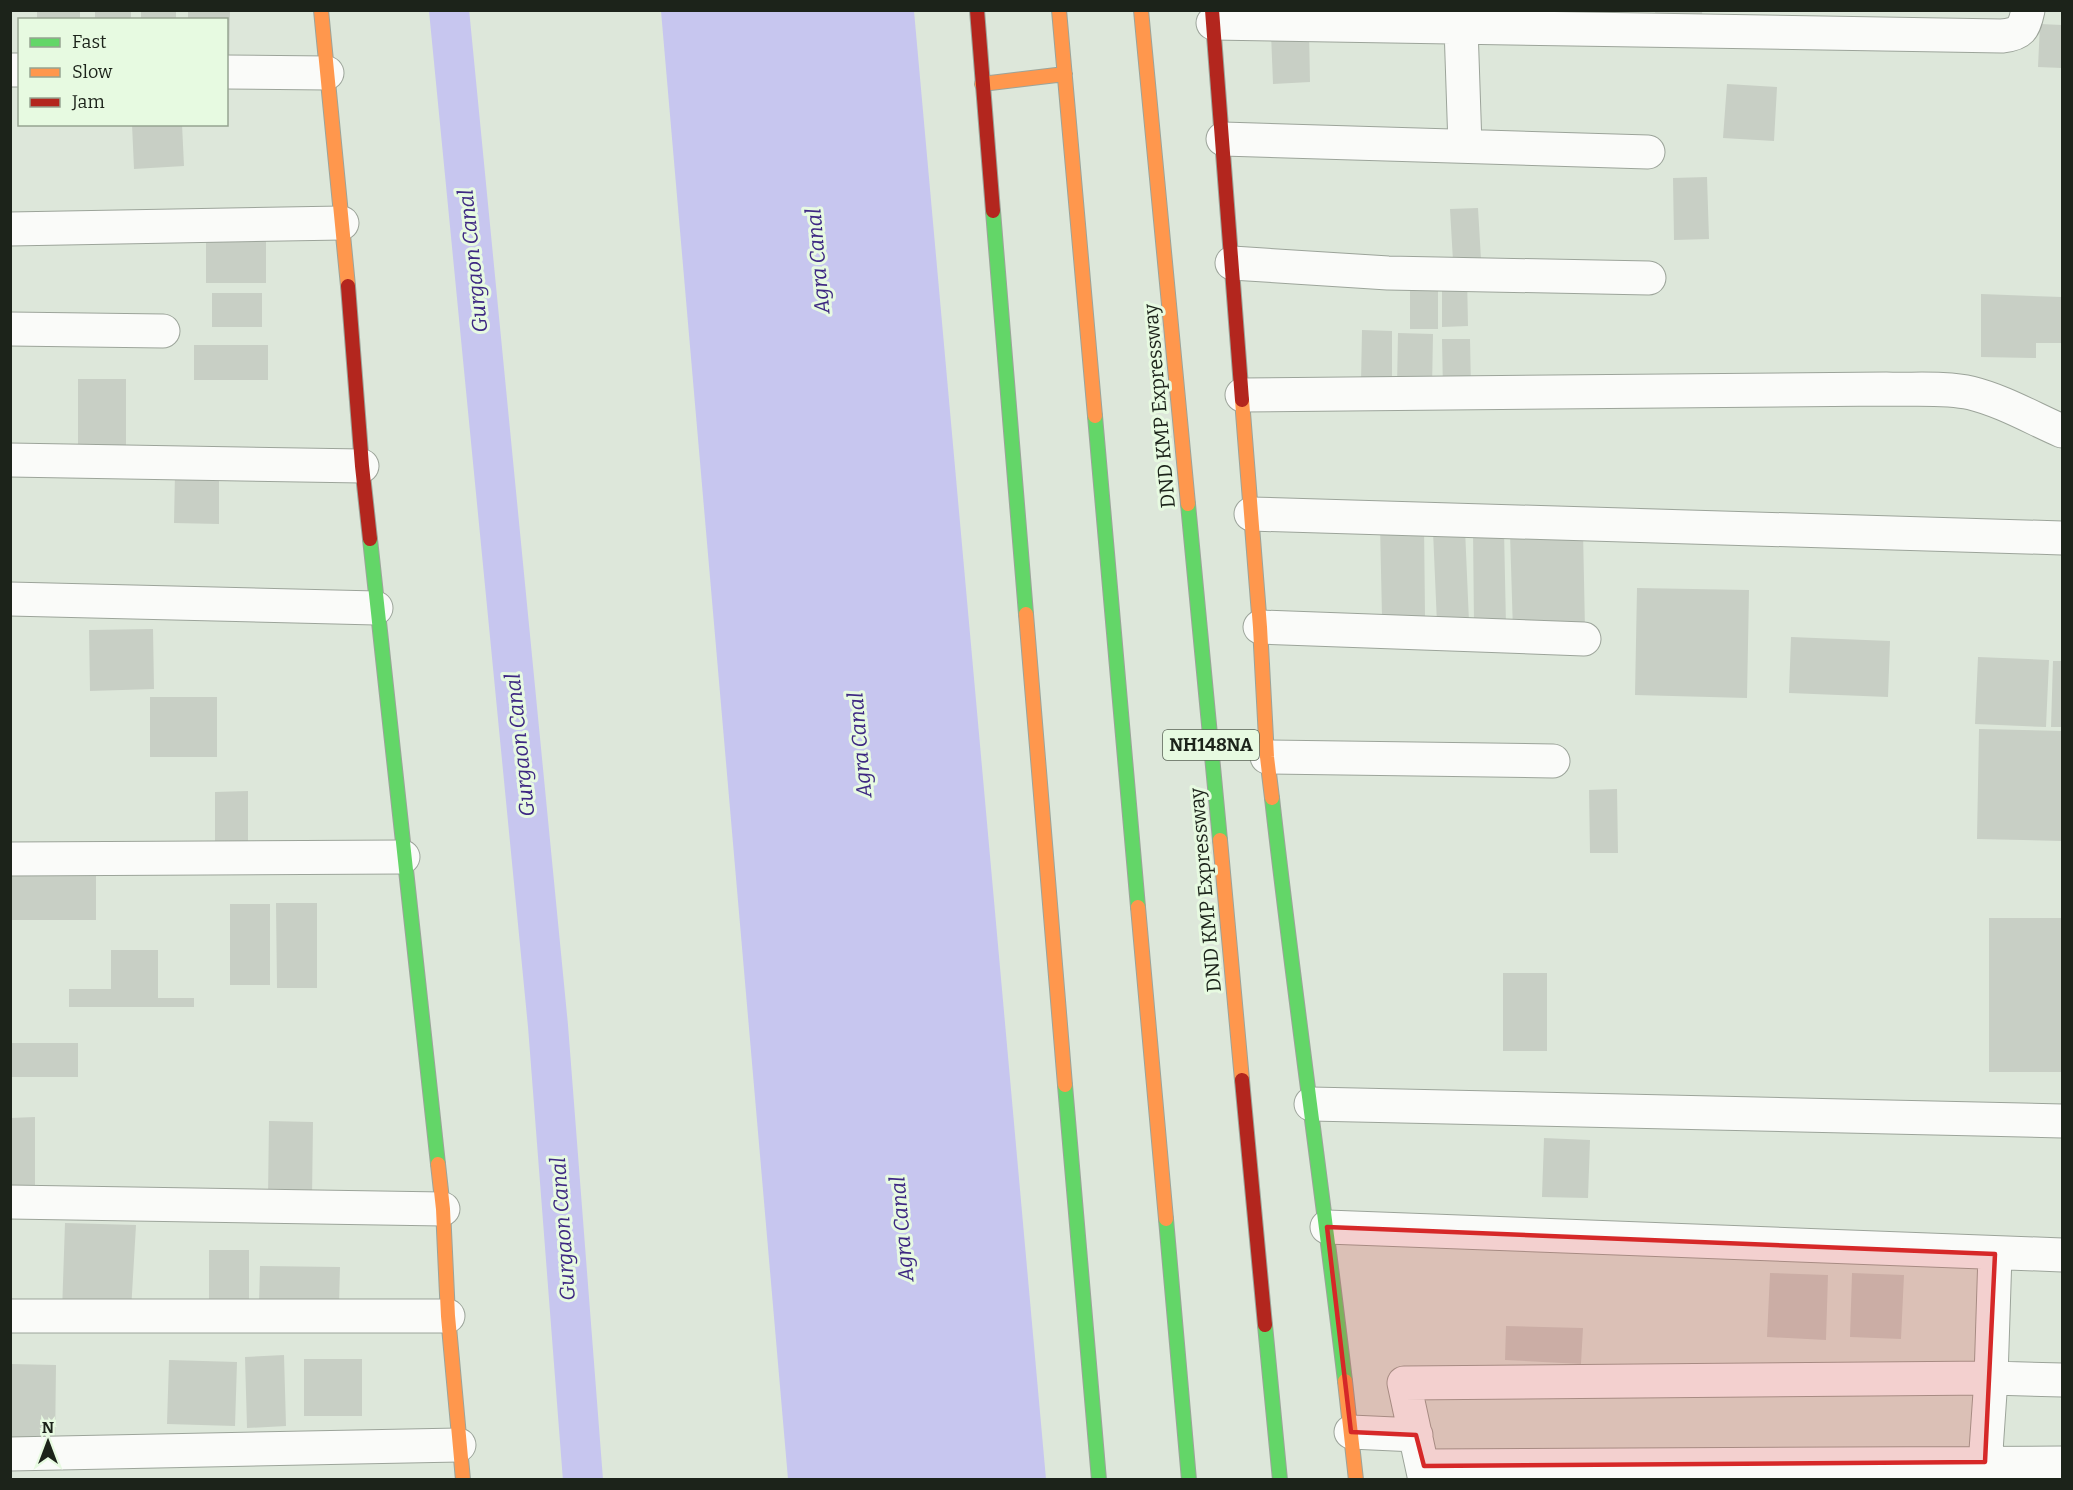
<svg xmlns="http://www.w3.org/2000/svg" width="2073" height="1490" viewBox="0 0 2073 1490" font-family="Bitter,serif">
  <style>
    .water { fill: #c7c6ef }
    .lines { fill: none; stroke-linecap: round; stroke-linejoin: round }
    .canal { stroke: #c7c6ef; stroke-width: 40 }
    .building { fill: #c8cfc5 }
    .street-casing { stroke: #9ca49a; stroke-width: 35 }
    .fast-casing { stroke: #9ca49a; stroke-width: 16 }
    .slow-casing { stroke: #9ca49a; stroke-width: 16 }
    .jam-casing { stroke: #9ca49a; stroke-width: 16 }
    .street { stroke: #fafbf9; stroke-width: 33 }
    .fast { stroke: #63d668; stroke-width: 14 }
    .slow { stroke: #ff974d; stroke-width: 14 }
    .jam { stroke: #b3261e; stroke-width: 14 }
    .marked { fill: #d62828; fill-opacity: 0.2; stroke: #d62828; stroke-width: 4.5; stroke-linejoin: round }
    .labels { text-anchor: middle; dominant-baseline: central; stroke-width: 6; stroke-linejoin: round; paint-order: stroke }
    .shield { fill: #e7fae1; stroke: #596456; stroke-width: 1.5 }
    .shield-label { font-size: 18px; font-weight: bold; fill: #1c231a }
    .street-label { font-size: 20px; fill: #1c231a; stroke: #e7fae1 }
    .water-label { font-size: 21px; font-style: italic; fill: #3d2782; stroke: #e7fae1 }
  </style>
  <rect width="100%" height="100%" fill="#dde7da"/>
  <!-- water -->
  <path class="water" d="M661,11H914L1046,1479H788Z"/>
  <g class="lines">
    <!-- canal -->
    <path class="canal" d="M449,10L548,1026L583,1480"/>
  </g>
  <!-- building -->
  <path class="building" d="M37,10H80V20H37Z
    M95,10H131V20H95Z
    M141,10H176V20H141Z
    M188,10H230L229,71H226V20H188Z
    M1655,10H1702L1703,28L1656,29Z
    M2040,24L2062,25V68L2038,67Z
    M1309,31L1310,82L1273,84L1271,33Z
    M1727,84L1777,87L1774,141L1723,138Z
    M132,124H182L184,166L134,169Z
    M1707,177L1709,239L1674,240L1673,178Z
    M1478,208L1481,259L1453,261L1450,209Z
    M206,240H266V283H206Z
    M1410,275H1438V329H1410Z
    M1467,275L1468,326L1442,327V276Z
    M212,293H262V327H212Z
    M1981,294L2062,297V343H2036V358L1981,357Z
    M1362,330L1392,331V383H1361Z
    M1398,333L1433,334L1432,389L1397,388Z
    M1442,339H1470L1471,390L1443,391Z
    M194,345H268V380H194Z
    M78,379H126V452H78Z
    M175,473H219V524L174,523Z
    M1424,524L1425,616L1382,617L1380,525Z
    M1465,529L1469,622L1437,624L1433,531Z
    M1473,530H1504L1506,626H1474Z
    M1583,531L1585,630L1513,632L1510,533Z
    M1637,588L1749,590L1747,698L1635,695Z
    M153,629L154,689L90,691L89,630Z
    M1791,637L1890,641L1888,697L1789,693Z
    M1978,657L2049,660L2046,727L1975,724Z
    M2053,661H2062V727H2051Z
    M150,697H217V757H150Z
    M1979,729L2062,731V841L1977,839Z
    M1617,789L1618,853H1590L1589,790Z
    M248,791V850L215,851V792Z
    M10,865H96V920H10Z
    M276,903H317V988H277Z
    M230,904H270V985H230Z
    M1989,918H2062V1072H1989Z
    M111,950H158V998H194V1007H69V989H111Z
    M1503,973H1547V1051H1503Z
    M10,1043H78V1077H10Z
    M35,1117V1189H10V1118Z
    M269,1121L313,1122L312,1199L268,1198Z
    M1544,1138L1590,1140L1588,1198L1542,1197Z
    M65,1223L136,1225L131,1311L62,1312Z
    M209,1250H249V1299H209Z
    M260,1266L340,1267L339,1304L259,1303Z
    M1770,1273L1828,1275L1826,1340L1767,1337Z
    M1852,1273L1904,1275L1901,1339L1850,1337Z
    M1506,1326L1583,1328L1581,1364L1505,1360Z
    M284,1355L286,1426L247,1428L245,1357Z
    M304,1359H362V1416H304Z
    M169,1360L237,1362L235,1426L167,1424Z
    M10,1364L56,1365L55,1446L10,1445Z"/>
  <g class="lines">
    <!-- street casing -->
    <g class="street-casing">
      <path id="street" d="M1213,23L2002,36C2021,34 2024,29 2028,10
        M1461,27L1465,146
        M10,70H20
        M226,72L327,73
        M1223,139L1648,152
        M10,229L342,223
        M1232,263L1388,273L1649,278
        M10,329L163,331
        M1242,395L1886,389C1912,390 1946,387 1971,393C2003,401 2032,418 2062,431
        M10,460L362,466
        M1251,514L2062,538
        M10,599L376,608
        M1260,627L1584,639
        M1267,757L1553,761
        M10,859L403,857
        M1311,1104L2062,1121
        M10,1202L443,1209
        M1327,1227L2062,1255
        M10,1316H448
        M1351,1432L1416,1435
        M10,1454L459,1445
        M1424,1466L2062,1463
        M1425,1480L1404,1383L1991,1378L2062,1380
        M1984,1480L1991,1378L1995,1254"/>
    </g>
    <!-- fast casing -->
    <g class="fast-casing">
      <path id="fast" d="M993,211L1026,614
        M1095,416L1138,907
        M1188,504L1220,840
        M370,539L438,1164
        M1272,798C1294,993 1322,1187 1345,1381
        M1065,1085L1099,1480
        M1166,1219L1189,1480
        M1265,1325L1280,1480"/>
    </g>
    <!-- slow casing -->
    <g class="slow-casing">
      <path id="slow" d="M321,10L348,286
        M1059,10L1095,416
        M1141,10L1188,504
        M982,84L1065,74
        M1242,400L1260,627L1267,757L1272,798
        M1026,614L1065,1085
        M1220,840L1242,1080
        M1138,907L1166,1219
        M438,1164L443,1209L448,1316L463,1480
        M1345,1381L1356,1480"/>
    </g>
    <!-- jam casing -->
    <g class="jam-casing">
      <path id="jam" d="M977,10L993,211
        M1212,10L1242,400
        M348,286L362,466L370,539
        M1242,1080L1265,1325"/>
    </g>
    <!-- street -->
    <use href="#street" class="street"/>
    <!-- fast -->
    <use href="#fast" class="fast"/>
    <!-- slow -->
    <use href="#slow" class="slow"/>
    <!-- jam -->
    <use href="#jam" class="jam"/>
  </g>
  <!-- marked area -->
  <path class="marked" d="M1327,1227L1995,1254L1985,1462L1424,1466L1416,1435L1351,1432Z"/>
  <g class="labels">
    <!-- shield labels -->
    <rect class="shield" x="1163" y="730" width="96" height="30" rx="4.5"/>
    <g class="shield-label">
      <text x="1211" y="745">NH148NA</text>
    </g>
    <!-- street labels -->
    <g class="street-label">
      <text transform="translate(1159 406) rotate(-95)">DND KMP Expressway</text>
      <text transform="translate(1205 890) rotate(-95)">DND KMP Expressway</text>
    </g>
    <!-- water labels -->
    <g class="water-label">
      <text transform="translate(473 261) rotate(-96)">Gurgaon Canal</text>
      <text transform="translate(818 261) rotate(-95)">Agra Canal</text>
      <text transform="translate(520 745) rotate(-96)">Gurgaon Canal</text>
      <text transform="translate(860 745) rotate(-95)">Agra Canal</text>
      <text transform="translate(563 1229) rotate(-94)">Gurgaon Canal</text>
      <text transform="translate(902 1229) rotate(-95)">Agra Canal</text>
    </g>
  </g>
  <!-- border -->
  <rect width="2073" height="1490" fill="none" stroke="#1c231a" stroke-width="24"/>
  <!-- legend -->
  <rect x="18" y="18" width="210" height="108" fill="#e7fae1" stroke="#96a491" stroke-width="1.5"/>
  <rect x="30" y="38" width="30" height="9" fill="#63d668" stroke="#96a491" stroke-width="1.5"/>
  <text x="72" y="48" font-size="18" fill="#1c231a">Fast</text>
  <rect x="30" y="68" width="30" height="9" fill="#ff974d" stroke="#96a491" stroke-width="1.5"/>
  <text x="72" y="78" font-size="18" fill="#1c231a">Slow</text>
  <rect x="30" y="98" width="30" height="9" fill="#b3261e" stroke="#96a491" stroke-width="1.5"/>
  <text x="72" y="108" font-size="18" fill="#1c231a">Jam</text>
  <!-- north arrow -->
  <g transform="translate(48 1442)" stroke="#e7fae1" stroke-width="4.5" paint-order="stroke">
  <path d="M0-4.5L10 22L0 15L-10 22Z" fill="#1c231a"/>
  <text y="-9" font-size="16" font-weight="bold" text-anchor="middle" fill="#1c231a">N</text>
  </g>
</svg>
